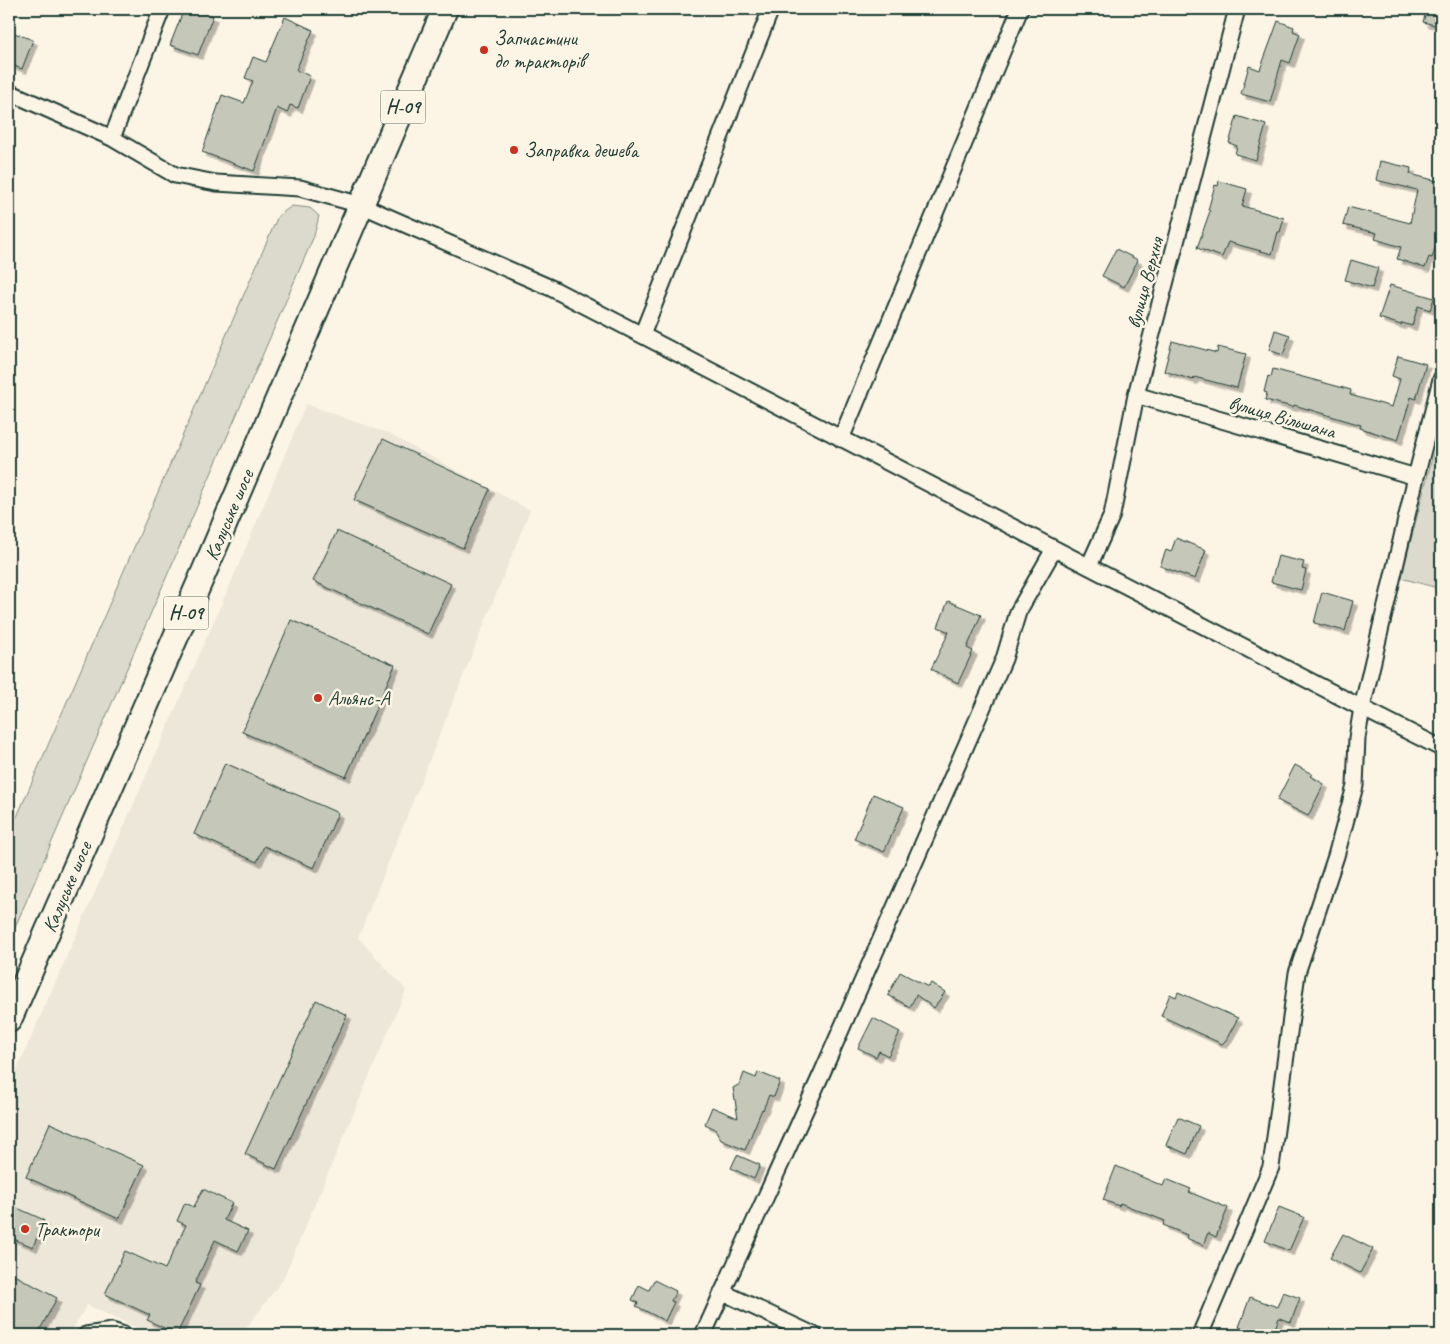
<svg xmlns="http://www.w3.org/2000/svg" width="1450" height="1344" viewBox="0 0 1450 1344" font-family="Caveat,sans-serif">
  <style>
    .built { fill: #ece7d8 }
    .green { fill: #dcdacc; stroke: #7e8c80 }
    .building { fill: #c5c7b9; stroke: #1f3d34; filter: url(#shadow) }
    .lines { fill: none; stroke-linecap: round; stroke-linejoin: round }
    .minor-casing { stroke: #1f3d34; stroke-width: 19 }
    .primary-casing { stroke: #1f3d34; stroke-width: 28 }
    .minor { stroke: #fcf5e5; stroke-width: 15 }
    .primary { stroke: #fcf5e5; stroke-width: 24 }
    .poi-dot { fill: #c8321e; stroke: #fcf5e5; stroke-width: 2 }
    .labels { text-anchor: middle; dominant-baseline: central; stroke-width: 5; stroke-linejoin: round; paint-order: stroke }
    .shield { fill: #fcf5e5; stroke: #617469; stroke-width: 1 }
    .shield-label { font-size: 19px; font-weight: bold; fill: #1f3d34 }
    .poi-label { font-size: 20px; fill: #1f3d34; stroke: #fcf5e5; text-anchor: start }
    .street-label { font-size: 20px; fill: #1f3d34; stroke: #fcf5e5 }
  </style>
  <defs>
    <filter id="shadow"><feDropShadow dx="4.5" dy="4.5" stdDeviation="0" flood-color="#0004"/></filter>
  </defs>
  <rect width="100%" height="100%" fill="#fcf5e5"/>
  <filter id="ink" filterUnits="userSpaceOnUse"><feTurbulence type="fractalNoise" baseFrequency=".02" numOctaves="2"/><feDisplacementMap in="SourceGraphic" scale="10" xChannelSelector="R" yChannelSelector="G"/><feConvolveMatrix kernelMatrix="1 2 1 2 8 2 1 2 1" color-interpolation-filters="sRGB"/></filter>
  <g filter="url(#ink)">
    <!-- built -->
    <path class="built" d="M306,404L387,433L530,510L358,938L406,990L283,1279L241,1335H152L87,1305L69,1335H9V1088L239,564Z"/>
    <!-- green -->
    <path class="green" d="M292,206L310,208L319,216L314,236L9,941V835L278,216Z
      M1441,424V589L1401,578Z"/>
    <!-- building -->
    <path class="building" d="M184,9H193L213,16L198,55L170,45Z
      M1427,9H1441L1439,26L1423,22Z
      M285,17L313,30L296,70L310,76L298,108L290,105L287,113L277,108L254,171L202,152L222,95L244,103L253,81L245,78L253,57L266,62Z
      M1278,21L1294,27L1293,31L1300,34L1290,63L1282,60L1270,102L1241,94L1249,66L1260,70Z
      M9,31L33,40L22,69L9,64Z
      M1237,116L1266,125L1256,160L1235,154L1237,146L1229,143Z
      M1380,161L1411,168L1410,174L1441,182V215L1437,234L1439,235L1432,258L1429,257L1425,268L1397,259L1401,247L1375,239L1377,233L1343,225L1348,207L1410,223L1417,190L1376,180Z
      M1219,181L1247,189L1242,206L1284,218L1280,232H1278L1272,254L1228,242L1222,257L1197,248L1210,211L1208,210L1215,185L1218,186Z
      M1116,249L1138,260L1124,287L1102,276Z
      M1351,260L1378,268L1372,288L1345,280Z
      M1390,285L1434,298L1430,310L1418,306L1412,326L1402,323L1401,325L1379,318Z
      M1275,330L1290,335L1283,355L1269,350Z
      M1172,341L1217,353L1218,347L1246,354L1237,388L1194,377L1193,380L1164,371Z
      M1398,356L1426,364L1416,399L1411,397L1398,440L1360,428L1361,425L1294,405L1293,407L1265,400L1267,393L1264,392L1268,376L1271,377L1273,369L1351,390L1350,395L1392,407L1400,379L1392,376Z
      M383,439L490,489L463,548L354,500Z
      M337,531L451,584L428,634L313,581Z
      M1176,538L1206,550L1195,579L1160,566L1166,550L1171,552Z
      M1278,556L1304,562L1302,569L1306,570L1301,590L1271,582Z
      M1322,592L1353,601L1345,631L1314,623Z
      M948,601L981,615L967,648L973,651L958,683L931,669L949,632L938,627Z
      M291,620L395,665L346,777L242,732Z
      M225,763L338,813L314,868L264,846L257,862L194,834Z
      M1295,765L1312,774L1310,776L1324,784L1308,816L1277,800Z
      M873,794L904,807L884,852L854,839Z
      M900,972L928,987L931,983L945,992L934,1008L916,995L910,1007L888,995Z
      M1178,992L1238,1018L1226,1040L1222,1044L1161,1016L1170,994L1176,997Z
      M316,1000L347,1015L276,1169L245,1154Z
      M873,1018L900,1032L888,1056L879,1051L876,1057L858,1048Z
      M758,1072L780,1081L774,1097L769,1095L763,1110L762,1109L745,1150L721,1140L715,1129L705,1124L712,1107L738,1118L733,1088L740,1084L744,1073L756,1078Z
      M1178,1117L1199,1126L1187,1154L1166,1145Z
      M50,1123L144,1165L119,1219L26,1177Z
      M737,1155L760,1165L754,1179L731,1168Z
      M1116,1166L1163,1186L1166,1179L1191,1189L1189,1192L1228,1208L1216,1237L1208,1233L1203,1245L1186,1238L1187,1235L1163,1225L1165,1221L1120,1203L1119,1206L1103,1200Z
      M203,1189L232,1203L224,1220L248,1231L238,1251L215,1240L195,1283L200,1285L177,1334L147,1320L150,1315L105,1294L125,1251L165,1269L186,1225L177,1221L185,1203L194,1207Z
      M15,1207L44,1220L33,1247L9,1237V1221Z
      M1279,1207L1304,1217L1289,1251L1265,1241Z
      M1343,1234L1373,1249L1360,1273L1330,1258Z
      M9,1272L57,1298L37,1335H9Z
      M654,1280L676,1291L671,1301L674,1302L665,1321L636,1306L638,1303L632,1300L639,1285L649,1290Z
      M1283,1292L1300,1298L1291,1322L1279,1318L1274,1331L1267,1328L1264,1335L1239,1327L1250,1297L1277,1307Z"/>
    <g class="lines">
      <!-- minor casing -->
      <g class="minor-casing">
        <path id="minor" d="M9,92L112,138L175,175L216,183L300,188L361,205L551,288L1362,708L1441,748
          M112,138L162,9
          M642,335L771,9
          M1136,395L1416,477
          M841,439L1020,9
          M1089,566L1112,515L1136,395L1237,9
          M722,1292L814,1335
          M86,1335L112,1331L124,1335
          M703,1335L822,1073L1004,659L1018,612L1054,549
          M1200,1335L1271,1167L1297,973L1336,856L1355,786L1357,738L1362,708L1416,477L1441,379"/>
      </g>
      <!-- primary casing -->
      <g class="primary-casing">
        <path id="primary" d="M9,1020L204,572L445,9"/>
      </g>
      <!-- minor -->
      <use href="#minor" class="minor"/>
      <!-- primary -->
      <use href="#primary" class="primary"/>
    </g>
  </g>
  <!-- markers -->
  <g class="poi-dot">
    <circle cx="484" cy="50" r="5"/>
    <circle cx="514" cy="150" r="5"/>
    <circle cx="318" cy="698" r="5"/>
    <circle cx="25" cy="1229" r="5"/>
  </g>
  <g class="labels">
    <!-- shield labels -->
    <g class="shield">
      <rect x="380.5" y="90.5" width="45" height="33" rx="4"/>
      <rect x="163.5" y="596.5" width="45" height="33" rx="4"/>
    </g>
    <g class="shield-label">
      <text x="403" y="107">Н-09</text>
      <text x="186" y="613">Н-09</text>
    </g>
    <!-- poi labels -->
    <g class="poi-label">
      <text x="494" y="38">Запчастини<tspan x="494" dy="23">до тракторів</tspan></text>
      <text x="524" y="150">Заправка дешева</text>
      <text x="328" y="698">Альянс-А</text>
      <text x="35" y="1229">Трактори</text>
    </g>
    <!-- street labels -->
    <g class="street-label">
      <text transform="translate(1145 283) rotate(-75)">вулиця Верхня</text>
      <text transform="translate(1282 417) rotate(16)">вулиця Вільшана</text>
      <text transform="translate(229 515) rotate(-67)">Калуське шосе</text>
      <text transform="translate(67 887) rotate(-67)">Калуське шосе</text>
    </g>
  </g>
  <!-- margin -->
  <rect width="1450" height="1344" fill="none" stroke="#fcf5e5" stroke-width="30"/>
  <rect x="15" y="15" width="1420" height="1314" fill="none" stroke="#1f3d34" stroke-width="2" filter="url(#ink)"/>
</svg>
